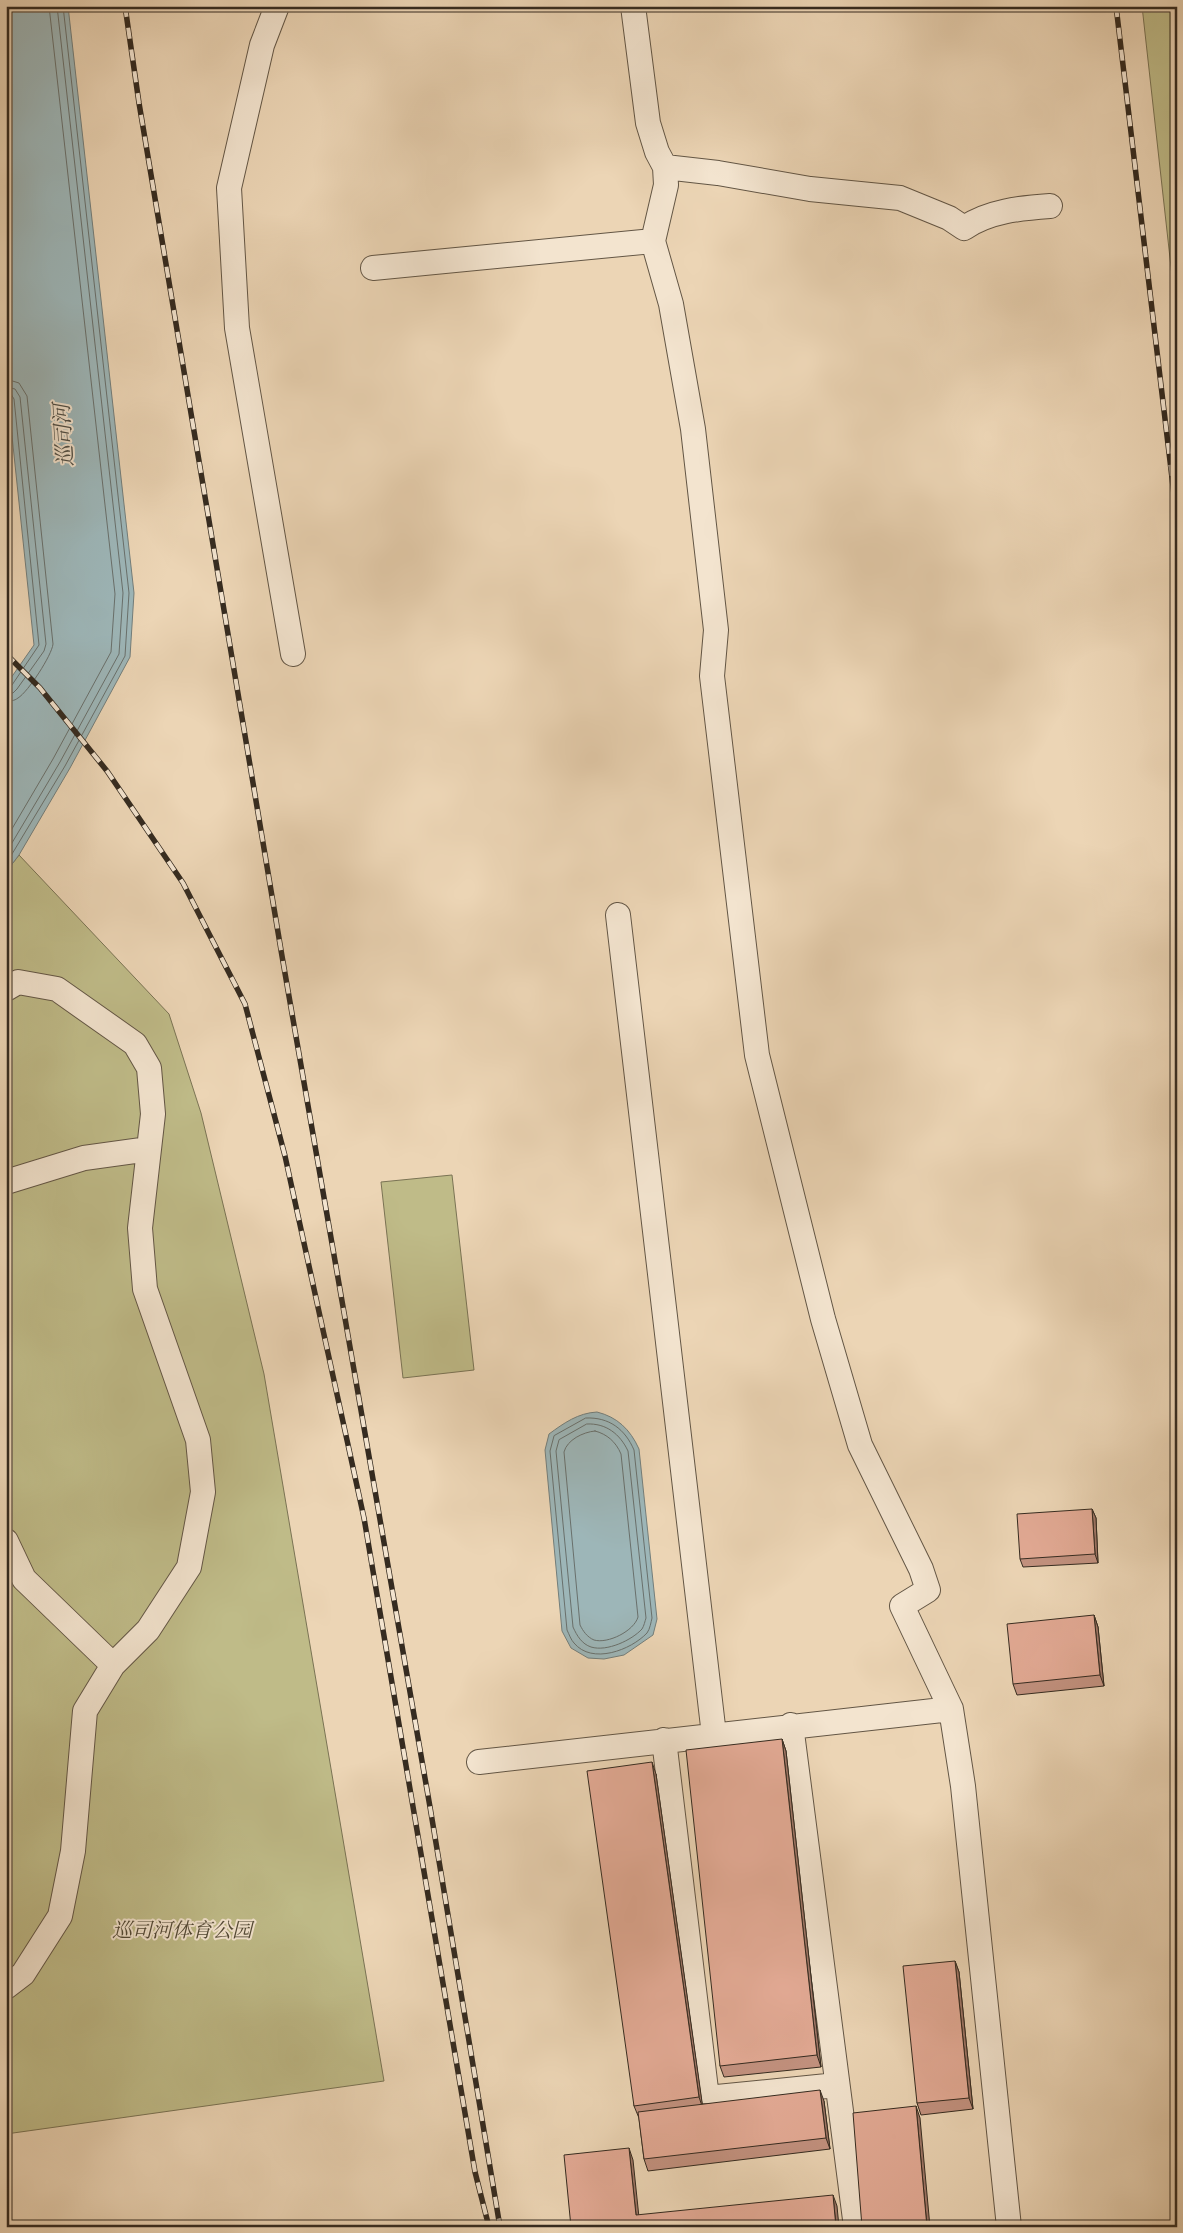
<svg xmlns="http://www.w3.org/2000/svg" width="1183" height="2233" viewBox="0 0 1183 2233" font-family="'Old Standard TT','Noto Serif SC',serif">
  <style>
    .green { fill: #bfbb88; stroke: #7a7354 }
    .water { fill: #9db6b8; stroke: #737e7b }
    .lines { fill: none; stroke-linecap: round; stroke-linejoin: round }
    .shore { stroke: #69706c; stroke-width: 1 }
    .minor-casing { stroke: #635645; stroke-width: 26 }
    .minor { stroke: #f3e4cf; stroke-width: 24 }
    .rail-casing { stroke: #352b20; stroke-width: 5.5 }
    .rail { stroke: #f3e4cf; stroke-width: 4; stroke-dasharray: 11; stroke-linecap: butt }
    .wall { fill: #c39280; stroke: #352b20 }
    .shaded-wall { fill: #9f7768; stroke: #352b20 }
    .building { fill: #e3aa95; stroke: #352b20 }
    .labels { text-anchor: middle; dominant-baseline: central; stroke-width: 4; stroke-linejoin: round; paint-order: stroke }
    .park-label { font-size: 20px; font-style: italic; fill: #514835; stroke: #f3e4cf }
    .water-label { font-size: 21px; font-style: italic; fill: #4f4e46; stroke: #f3e4cf }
  </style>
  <rect width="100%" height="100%" fill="#ecd5b5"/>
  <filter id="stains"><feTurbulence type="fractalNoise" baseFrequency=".004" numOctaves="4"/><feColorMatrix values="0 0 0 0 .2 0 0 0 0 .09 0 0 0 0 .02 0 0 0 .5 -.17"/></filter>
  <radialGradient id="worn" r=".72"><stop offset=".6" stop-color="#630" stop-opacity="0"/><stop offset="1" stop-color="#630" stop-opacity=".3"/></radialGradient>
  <!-- green -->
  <path class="green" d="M1142,6H1177V321Z
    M19,855L169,1014L201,1113L264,1374L384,2081L6,2134V872Z
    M452,1175L474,1370L403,1378L381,1182Z"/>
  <!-- water -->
  <path class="water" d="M6,6H68L134,593L130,657L70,768L19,855L6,872V685L34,645L6,379Z
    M597,1412C617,1417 630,1429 639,1449L657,1619L653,1635L624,1655L604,1659L588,1658L571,1648L562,1631L545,1450L549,1434C564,1423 578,1413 597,1412Z"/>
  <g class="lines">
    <!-- shore -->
    <path class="shore" d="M6,379L19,383L27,396L53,644C52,655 28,692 18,698C14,701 11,701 6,701
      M6,387L15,389L20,397L46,644L44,651L17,689L13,693L6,694
      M6,393L11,394L14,399L39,645L12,685L6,688
      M6,839L53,759L111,652L115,594L49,6
      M6,853L60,762L119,654L123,593L57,6
      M6,864L65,766L125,656L129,593L63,6
      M586,1418C609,1417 625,1429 634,1450L652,1618C651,1622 650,1629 647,1633C631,1650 592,1665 574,1643C571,1640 569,1634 567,1630L550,1451L554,1436Z
      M587,1424C606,1423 620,1434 628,1451L646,1618C645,1621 644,1626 642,1629C632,1640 607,1652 591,1647C582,1644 577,1636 573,1627L556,1451L559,1440Z
      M595,1431C607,1434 616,1442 621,1454L638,1617C634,1631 608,1644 594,1640C587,1637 583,1631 580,1625L564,1452C567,1440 583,1432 595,1431Z"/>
    <!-- minor casing -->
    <g class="minor-casing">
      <path id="minor" d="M277,6L262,45L229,188L237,328L293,654
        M633,6L648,123L657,152L665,167L666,185L653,241L671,304L693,429L716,630L712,676L757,1055L823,1319L860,1445L921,1569L928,1590L902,1606L951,1709L963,1786L1009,2227
        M665,167L718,173L810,189L900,198L949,218L964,228C989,211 1021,208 1050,206
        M373,268L653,241
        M618,915L714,1735
        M6,989L18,982L57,989L135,1044L149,1068L153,1114L140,1228L145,1289L198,1440L203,1492L189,1567L148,1630L113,1665L85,1711L73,1851L60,1916L23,1974L6,1987
        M6,1182L84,1158L149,1149
        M6,1541L24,1579L113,1665
        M791,1725L856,2227
        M664,1740L707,2098L837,2085
        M479,1762L951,1709"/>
    </g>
    <!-- minor -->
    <use href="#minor" class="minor"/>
    <!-- rail casing -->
    <g class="rail-casing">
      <path id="rail" d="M125,6L139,103L282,956L430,1807L500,2227
        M1116,6L1177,520
        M6,654L40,688L107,771L183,883L245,1004L285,1156L364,1518L475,2172L489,2227"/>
    </g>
    <!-- rail -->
    <use href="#rail" class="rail"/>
  </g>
  <!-- wall -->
  <path class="wall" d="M1092,1509L1096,1518L1098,1563L1023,1567L1020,1559Z
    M1094,1615L1098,1627L1104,1686L1017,1695L1013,1684Z
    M782,1739L786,1751L821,2067L724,2077L720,2066Z
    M656,1774L702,2104L824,2101L830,2149L648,2171L644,2159L639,2118L634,2106Z
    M955,1961L959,1972L973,2109L921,2115L917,2103Z"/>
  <!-- shaded-wall -->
  <path class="shaded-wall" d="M1092,1509L1096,1518L1098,1563L1095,1554Z
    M1094,1615L1098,1627L1104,1686L1100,1675Z
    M782,1739L786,1751L821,2067L817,2055Z
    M652,1762L656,1774L703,2109L699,2097Z
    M955,1961L959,1972L973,2109L969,2098Z
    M820,2090L824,2101L830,2149L826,2138Z
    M916,2106L920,2118L930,2227H927Z
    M629,2148L633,2160L640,2227L636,2215Z
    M833,2195L837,2206L839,2227H836Z"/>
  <!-- building -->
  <path class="building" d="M1092,1509L1095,1554L1020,1559L1017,1514Z
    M1094,1615L1100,1675L1013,1684L1007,1624Z
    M782,1739L817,2055L720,2066L686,1750Z
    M652,1762L699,2097L634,2106L587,1771Z
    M955,1961L969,2098L917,2103L903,1966Z
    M820,2090L826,2138L644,2159L638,2112Z
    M916,2106L927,2227H862L853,2113Z
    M629,2148L636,2215L833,2195L836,2227H571L564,2155Z"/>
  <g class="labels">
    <!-- park labels -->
    <g class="park-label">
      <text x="182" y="1932">巡司河体育公园</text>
    </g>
    <!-- water labels -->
    <g class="water-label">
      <text transform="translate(65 435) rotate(-94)">巡司河</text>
    </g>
  </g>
  <!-- margin -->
  <rect width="1183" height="2233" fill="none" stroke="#ecd5b5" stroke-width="25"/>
  <rect x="8" y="8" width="1168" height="2218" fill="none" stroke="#352b20" stroke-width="2.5"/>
  <rect x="12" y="12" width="1158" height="2208" fill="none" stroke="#352b20"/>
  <rect width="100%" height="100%" filter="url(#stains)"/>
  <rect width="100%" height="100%" fill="url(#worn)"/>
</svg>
